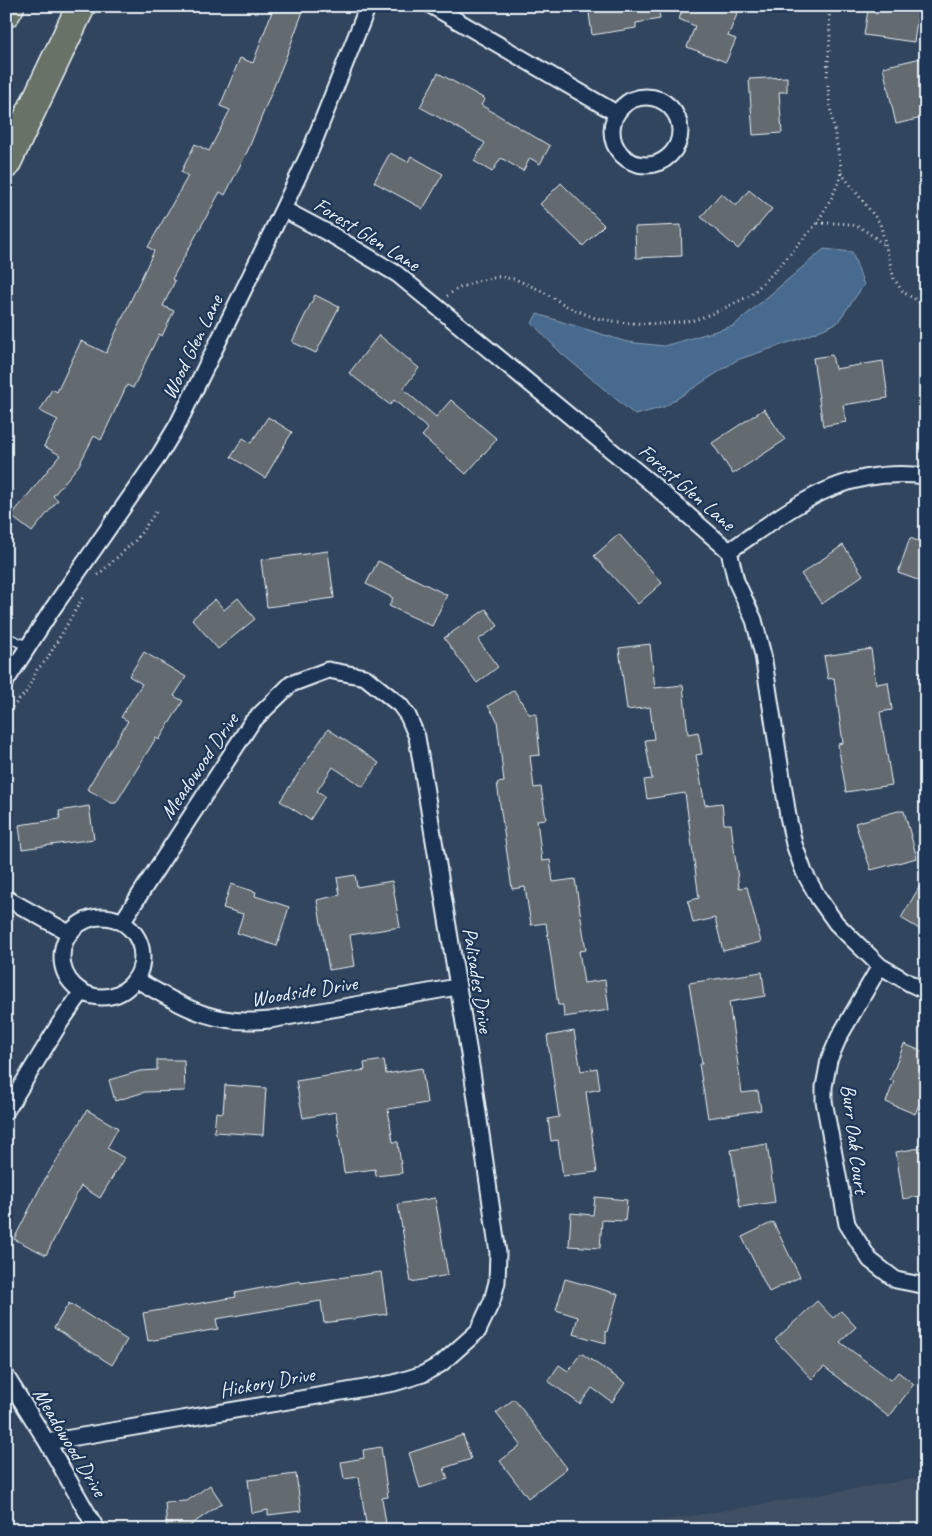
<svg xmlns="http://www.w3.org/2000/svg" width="932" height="1536" viewBox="0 0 932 1536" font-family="Caveat,sans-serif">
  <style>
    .built { fill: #415063 }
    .water { fill: #486b8f; stroke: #88a1b9 }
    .building { fill: #636a6f; stroke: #e8f1f8 }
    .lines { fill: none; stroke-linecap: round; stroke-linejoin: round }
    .lane-casing { stroke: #e8f1f8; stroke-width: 11 }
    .street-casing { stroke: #e8f1f8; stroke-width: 19 }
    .highway-casing { stroke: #e8f1f8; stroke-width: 31 }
    .path { stroke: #e8f1f8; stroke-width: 3; stroke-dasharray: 1 4; stroke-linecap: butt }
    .lane { stroke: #1d3557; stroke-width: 8 }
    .street { stroke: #1d3557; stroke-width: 15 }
    .highway { stroke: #697266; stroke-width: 28 }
    .labels { text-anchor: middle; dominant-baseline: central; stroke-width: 4.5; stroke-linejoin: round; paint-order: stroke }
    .street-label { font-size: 21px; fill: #e8f1f8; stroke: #1d3557 }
  </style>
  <rect width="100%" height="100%" fill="#32455e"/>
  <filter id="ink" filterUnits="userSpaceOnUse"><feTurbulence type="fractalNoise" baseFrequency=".02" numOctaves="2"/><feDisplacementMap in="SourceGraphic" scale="10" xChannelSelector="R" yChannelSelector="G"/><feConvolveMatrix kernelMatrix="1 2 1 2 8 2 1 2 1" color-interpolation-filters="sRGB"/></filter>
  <g filter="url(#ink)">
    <!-- built -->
    <path class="built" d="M926,1477V1530H607Z"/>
    <!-- water -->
    <path class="water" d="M824,249L852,252L864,285L837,323L802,338L737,360L664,407L635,415L561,353L532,323L537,314L627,342L664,346L733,326Z"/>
    <!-- building -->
    <path class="building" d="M274,6H305L286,57L248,150L225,195L220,192L172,279L175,281L163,306L174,311L162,336L159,334L133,388L127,385L101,440L94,436L79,465L53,496L58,500L32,532L11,516L60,455L44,446L58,420L40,411L52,389L57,392L81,341L106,353L154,251L148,247L188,176L181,172L195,144L209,151L230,110L220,106L240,58L253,63Z
      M606,6H658L660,19L636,23V28L592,35L589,13L606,10Z
      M684,6H724L738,12L728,36L736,39L726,62L687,47L695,26L679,19Z
      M878,6H919L914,42L864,35L868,10L877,14Z
      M921,58L926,78V82L921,83L926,104V117L896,124L883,67Z
      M438,73L485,99L481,105L550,146L540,164L530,158L523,171L501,158L492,172L474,161L485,143L420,107Z
      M787,77V92H779L782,133L753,135L749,79Z
      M390,153L408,162L411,156L443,174L423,209L374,182Z
      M561,183L604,225L583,246L540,204Z
      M749,190L772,209L738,249L701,217L721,193L736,206Z
      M681,225L682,256L636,258L635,227Z
      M315,295L339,307L316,353L292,342Z
      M379,335L419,368L403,389L436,417L451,400L497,439L466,474L422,436L428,429L394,400L390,405L349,373Z
      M832,355L835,369L883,361L888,398L843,405L846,422L823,426L813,358Z
      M764,409L785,440L733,474L712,443Z
      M268,417L292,432L265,478L231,457L243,438L251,443Z
      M619,534L662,583L638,604L594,556Z
      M910,538L926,544V583L898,573Z
      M843,545L863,575L822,604L801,574Z
      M328,551L334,598L267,607L261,560Z
      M378,561L447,595L432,626L389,606L393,598L366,584Z
      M238,598L255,619L218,649L192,619L215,599L224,610Z
      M486,609L498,626L478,640L498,667L477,683L444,638Z
      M650,644L655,688L683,685L688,734L698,732L702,754L696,755L705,805L722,803L724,824H731L739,888L747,887L761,942L723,951L715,918L693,923L688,901L699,898L685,793L647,799L644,780L652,779L645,740L654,739L650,707L627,710L619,648Z
      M871,649L876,684L888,682L892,710L880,712L892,785L846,792L838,744L843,743L834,678L828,679L824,656Z
      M144,652L186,677L174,696L183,701L159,740L156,738L116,803H111L87,789L128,721L121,717L142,684L129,676Z
      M514,690L529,714H536L540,755L530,756L534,788L541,787L546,819L537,820L542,861L550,860L553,882L575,879L586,950L579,951L584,983L605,980L609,1010L564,1017L563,1005H558L546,923L531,925L525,887L512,889L497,783L504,782L497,720L488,706Z
      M328,729L379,763L363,787L333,767L317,791L325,796L310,820L280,801Z
      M89,806L94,839L22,849L19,825L60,819L59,811Z
      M898,811H904L917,858L871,870L855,823Z
      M355,875L357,887L392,881L400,927L350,935L355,966L329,970L317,900L340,895L337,878Z
      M926,876V933L901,918Z
      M231,884L256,892L255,896L289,907L277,946L237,933L243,914L223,908Z
      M762,972L765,996L729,1002L742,1093L758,1091L761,1110L708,1118L699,1064H702L689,983Z
      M574,1031L581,1071L597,1068L600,1089L586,1092L597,1172L563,1176L558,1140L551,1141L548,1119L559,1117L547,1036Z
      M904,1044L926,1053V1088L915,1114L886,1102L894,1081L890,1080Z
      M157,1060H184L185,1091L145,1092L115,1101L109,1080L140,1071L157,1070Z
      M384,1060L386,1074L422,1068L427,1103L388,1109L393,1142H398L402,1173L376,1176L375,1169L344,1173L336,1112L303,1118L296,1081L365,1070L364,1063Z
      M225,1085L266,1088L263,1135L214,1132L216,1112L223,1113Z
      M87,1110L118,1128L107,1148L124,1158L100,1198L81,1186L46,1255L14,1239L41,1186Z
      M767,1144L775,1202L740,1207L731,1150Z
      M926,1147V1195L903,1199L896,1152Z
      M595,1197L627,1200L625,1221L602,1220L600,1248L569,1246L571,1213L593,1215Z
      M435,1198L448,1275L411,1282L398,1204Z
      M773,1222L800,1277L769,1292L742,1237Z
      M381,1272L387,1314L324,1323L321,1301L216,1319L218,1329L148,1341L143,1313L236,1297L235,1293L300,1281L301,1283Z
      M565,1279L618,1294L607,1332L606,1331V1343L573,1334L578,1317L556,1310Z
      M817,1301L833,1318L841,1311L856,1327L840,1342L891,1380L898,1372L914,1384L889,1417L824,1367L812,1379L775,1340Z
      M69,1303L127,1340L112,1365L54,1328Z
      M581,1353L625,1383L612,1402L592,1388L580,1404L548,1381L559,1365L568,1371Z
      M514,1399L567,1468L528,1498L500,1461L521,1445L496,1413Z
      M463,1435L471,1459L444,1468L448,1479L420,1488L409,1453Z
      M381,1447L388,1497L382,1498L387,1530H367L359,1477L344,1479L341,1462L364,1458L363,1450Z
      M296,1474L301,1511L268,1515V1510L252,1513L248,1480Z
      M210,1485L222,1503L191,1525V1530H167L165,1502L187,1501Z"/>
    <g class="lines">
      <!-- lane casing -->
      <g class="lane-casing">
        <path id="lane" d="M6,637L28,646"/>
      </g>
      <!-- street casing -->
      <g class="street-casing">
        <path id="street" d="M432,6L616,113
          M612 131a34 34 0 1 1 68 0a34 34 0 1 1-68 0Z
          M283,209L332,235L397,274L651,483L729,551L736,581L754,620L763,655L788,816L794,844L804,872L819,899L836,923L846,933L880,966L911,984L926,991
          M729,551C796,506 840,466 926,476
          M6,681L51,611L160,454L178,424L283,209L311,149L368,6
          M6,898L69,933
          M62 957a40 40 0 1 1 80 0a40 40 0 1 1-80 0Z
          M880,966L839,1037L829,1060L824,1087V1101L847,1224L870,1260L896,1280L926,1286
          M135,979C185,1007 211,1026 270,1020L457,987
          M6,1111L60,1023L82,992
          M6,1376L47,1442L97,1530
          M47,1442L394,1383L423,1374L441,1364L478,1331L492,1301L497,1282L498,1253L473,1078L417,737L408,716L400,705L365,677L328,670L291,684L252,722L122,922"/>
      </g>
      <!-- highway casing -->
      <g class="highway-casing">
        <path id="highway" d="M6,13L10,6
          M6,164L81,6"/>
      </g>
      <!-- path -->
      <path class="path" d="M841,173L880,223L894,279L903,292L926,306
        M818,223C855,223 857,222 886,247
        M447,296L457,289L477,281L498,277L515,279L540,290L570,308L595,318L626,323L663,324L695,320L721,310L751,295L776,270L817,223L832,197L840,179L841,167L830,107L827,77L830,36L829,6
        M98,575L136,540L158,509
        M6,721L10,710L27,691L37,670L47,659L83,597
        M6,721V732"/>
      <!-- lane -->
      <use href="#lane" class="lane"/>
      <!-- street -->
      <use href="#street" class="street"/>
      <!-- highway -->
      <use href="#highway" class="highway"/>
    </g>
  </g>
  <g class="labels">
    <!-- street labels -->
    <g class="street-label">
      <text transform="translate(367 234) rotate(32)">Forest Glen Lane</text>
      <text transform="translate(192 347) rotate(-64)">Wood Glen Lane</text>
      <text transform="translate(687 487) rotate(41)">Forest Glen Lane</text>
      <text transform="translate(199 766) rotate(-56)">Meadowood Drive</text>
      <text transform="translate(478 980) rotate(81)">Palisades Drive</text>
      <text transform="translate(304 991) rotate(-9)">Woodside Drive</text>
      <text transform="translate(855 1139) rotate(83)">Burr Oak Court</text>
      <text transform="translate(267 1382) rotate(-10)">Hickory Drive</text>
      <text transform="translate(70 1442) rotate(59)">Meadowood Drive</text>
    </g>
  </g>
  <!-- margin -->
  <rect width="932" height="1536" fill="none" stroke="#1d3557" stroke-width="25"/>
  <rect x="12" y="12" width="907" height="1511" fill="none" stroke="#e8f1f8" stroke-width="2" filter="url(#ink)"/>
</svg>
